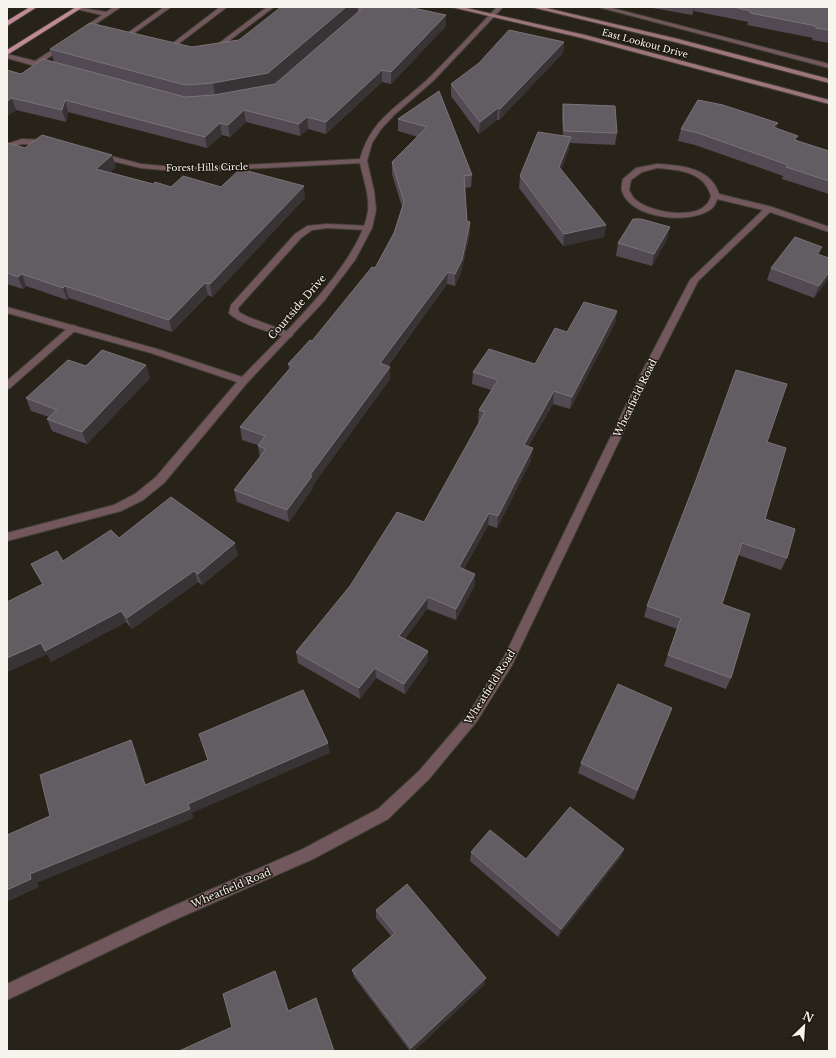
<svg xmlns="http://www.w3.org/2000/svg" width="836" height="1058" viewBox="0 0 836 1058" font-family="'Libre Baskerville',serif">
  <style>
    .lines { fill: none; stroke-linecap: round; stroke-linejoin: round }
    .service-casing { stroke: #444037; stroke-width: 2 }
    .minor-casing { stroke: #444037; stroke-width: 2 }
    .secondary-casing { stroke: #444037; stroke-width: 2 }
    .primary-casing { stroke: #444037; stroke-width: 2 }
    .service { fill: #72585d; fill-rule: evenodd }
    .minor { fill: #72585d; fill-rule: evenodd }
    .secondary { fill: #9f757d; fill-rule: evenodd }
    .primary { fill: #c18b96; fill-rule: evenodd }
    .wall { fill: #514a52 }
    .shaded-wall { fill: #383334 }
    .building { fill: #625c63; stroke: #7a7478 }
    .labels { text-anchor: middle; dominant-baseline: central; stroke-width: 3; stroke-linejoin: round; paint-order: stroke }
    .far-street-label { font-size: 9px; fill: #f7f4ee; stroke: #1e1910 }
    .street-label { font-size: 10px; fill: #f7f4ee; stroke: #1e1910 }
  </style>
  <rect width="100%" height="100%" fill="#272319"/>
  <g class="lines">
    <!-- service casing -->
    <g class="service-casing">
      <path id="service" d="M76,7L106,12L114,7H121L82,33L80,32V30L102,15L76,9Z
        M164,7H171L133,34H129V32Z
        M220,7H227L177,45H173V43Z
        M267,7H274L214,52H210V50Z
        M355,7H361L367,14L357,22L354,20L360,14Z
        M598,7H608L829,64V68Z
        M63,43L66,45L65,46L41,63L51,66V68L35,66L7,58V54L35,61Z
        M327,224L368,226L372,228L368,230L327,228L312,230L301,238L238,308L239,312L248,317L291,333L293,335L291,337H285C271,332 239,324 229,313L231,305L295,234L307,226Z
        M73,325L76,326L78,328L76,330L10,388L7,389V381L70,326Z"/>
    </g>
    <!-- minor casing -->
    <g class="minor-casing">
      <path id="minor" d="M497,7H503L434,80L394,115L381,129L372,143L367,161L374,191L376,210L372,228L355,260L324,301L247,383L164,483L143,500L121,511L7,541V533L114,505L135,494L156,477L237,382L151,353L7,313V307L157,349L242,377C279,338 360,264 368,211C370,196 363,178 360,163L205,171H174L141,168L96,157V153H99L141,164L174,167H205L360,159C372,116 402,105 431,76C453,54 475,30 497,7Z
        M22,139L43,140L53,143L49,145L22,144L7,149V144Z
        M657,164C681,165 711,168 719,194L772,207L829,227V232L770,212L698,281L653,370L512,665L477,721L429,779L388,819L313,859L172,921L7,1000V984L162,911L303,849L378,809L419,771L469,713L504,657L643,370L690,280L763,210L717,199C716,203 714,207 711,209C691,225 630,219 622,191C621,188 622,183 623,179L636,168ZM657,168C679,170 704,171 711,196C710,199 709,202 707,204C694,220 649,212 636,200C633,198 631,194 629,190L631,180L642,172Z"/>
    </g>
    <!-- secondary casing -->
    <g class="secondary-casing">
      <path id="secondary" d="M451,7H462L585,35L829,100V104L582,38Z
        M531,7H542L678,39L829,79V83L675,42Z"/>
    </g>
    <!-- primary casing -->
    <g class="primary-casing">
      <path id="primary" d="M30,7H37L7,26V21Z
        M76,7H83L7,55V50Z"/>
    </g>
    <!-- service -->
    <use href="#service" class="service"/>
    <!-- minor -->
    <use href="#minor" class="minor"/>
    <!-- secondary -->
    <use href="#secondary" class="secondary"/>
    <!-- primary -->
    <use href="#primary" class="primary"/>
  </g>
  <!-- wall -->
  <path class="wall" d="M647,7H829V43L812,40L813,38L747,25L748,22L694,11L692,15Z
    M358,12L446,15V26L391,84L382,82L326,134L308,129L300,136L246,122L230,137L222,135L207,148L68,112L66,122L16,110L7,116V70L21,74L54,62L50,49L192,47L239,40Z
    M564,42L563,53L499,120H497L479,134L451,96V84Z
    M439,91L472,175L471,187L465,188L467,221L470,222V234L461,272L455,286L447,284L388,366L390,379L313,485V488L289,522L237,502L234,490L260,457L258,446V445L242,440L240,427L289,369L288,364L312,341L375,268L394,233L402,207L392,174V162L418,137L398,131V119Z
    M563,104L617,133L615,145L570,143L569,149L561,170L606,225L604,237L563,246L519,188L520,176L563,136L562,116Z
    M776,128L797,140L829,151V194L782,179L783,176L695,145L678,141L681,129Z
    M7,143L25,148L116,167L110,172L153,184L171,187H221L305,198L212,297L208,295L172,332L69,298L67,300L26,286L23,289L7,284Z
    M667,239L652,266L616,256L618,243Z
    M819,255L829,258V278L814,298L767,280L771,268Z
    M617,311L615,323L570,409L553,404L528,447L531,460L497,528L488,525L464,569L475,585L456,620L427,609L405,639L428,651L427,662L405,694L376,678L360,699L298,663L296,652L424,522L479,423L478,422L479,410L491,390L472,384L473,372L535,364L567,332Z
    M146,365L150,378L87,444L52,431L47,419L49,417L31,411L26,398L86,366Z
    M765,519L787,558L781,570L738,555L722,604L731,678L726,689L664,666L677,629L644,617L647,606Z
    M119,538L238,555L202,585L198,582L132,629L126,622L51,662L47,654L7,672L42,584L31,564L63,561Z
    M672,708L634,800L578,773L581,763Z
    M624,849L620,858L558,937L470,861L471,852L526,859Z
    M376,910L484,985L414,1051H410L354,977L352,970L391,936L376,918Z"/>
  <!-- shaded-wall -->
  <path class="shaded-wall" d="M346,7H358V14L270,90L216,100L213,83Z
    M694,7H695L694,11L692,15Z
    M446,15V26L391,84V72Z
    M564,42L563,53L499,120L500,109Z
    M382,70V82L326,134V122Z
    M12,98L16,110L7,116V101Z
    M65,100L68,112L66,122L62,110Z
    M498,108L497,120L479,134L480,122Z
    M244,110L246,122L230,137L228,125Z
    M307,117L308,129L300,136L299,124Z
    M220,123L222,135L207,148L205,137Z
    M778,123L774,135L773,127Z
    M571,137L569,149L558,179L559,167Z
    M112,155L116,167L100,181L96,169Z
    M304,186L305,198L212,297L210,284Z
    M470,222V234L461,272L455,286V274Z
    M606,225L604,237L563,246L564,234Z
    M670,227L667,239L652,266L654,254Z
    M822,247L818,259L817,254Z
    M448,272L447,284L380,376V363Z
    M829,272V278L814,298L819,286Z
    M22,274L26,286L23,289L18,277Z
    M205,283L208,295L172,332L169,320Z
    M65,286L69,298L67,300L63,288Z
    M617,311L615,323L570,409L572,397Z
    M146,365L150,378L87,444L82,432Z
    M390,367V379L313,485V488L289,522L287,510L310,475Z
    M554,391L553,404L522,457L524,445Z
    M533,448L531,460L497,528L498,516Z
    M489,513L488,525L458,579L459,567Z
    M235,543L238,555L202,585L198,574Z
    M194,571L198,582L132,629L127,618Z
    M475,574V585L456,620V609Z
    M428,597L427,609L399,647V636Z
    M121,611L126,622L51,662L45,651Z
    M41,643L47,654L7,672V658Z
    M428,651L427,662L405,694L404,684Z
    M375,668L376,678L360,699L359,688Z
    M131,740L136,750L149,795L145,785Z
    M328,743L330,753L192,813L194,818L37,883L39,887L7,902V890L30,874L188,804Z
    M624,849L620,858L558,937L561,929Z
    M275,971L278,978L291,1017L288,1011Z
    M486,978L484,985L414,1051H411V1048Z"/>
  <!-- building -->
  <path class="building" d="M281,7H346L268,73L213,83L185,85L50,49L90,23L192,47L239,40Z
    M364,7H408L446,15L391,72L382,70L326,122L307,117L299,124L244,110L228,125L220,123L205,137L65,100L62,110L12,98L7,101V70L21,74L43,59L185,97L214,95L275,84Z
    M733,7H829V30L816,28V26L750,13L751,11Z
    M509,30L564,42L500,109L498,108L480,122L451,84L479,63Z
    M439,91L472,175L464,176L467,221L470,222L462,260L455,274L448,272L380,363L390,367L310,475L312,476L287,510L234,490L266,449L258,446L265,436L240,427L292,366L288,364L310,340L312,341L372,267L375,268L394,233L404,202L392,162L427,127L398,119Z
    M698,100L723,105L778,123L773,127L798,136L794,140L829,151V181L786,167L788,165L698,133L681,129Z
    M563,104L615,106L617,133L564,131Z
    M538,132L571,137L559,167L606,225L564,234L520,176Z
    M42,135L112,155L96,169L153,184L155,182L171,187L183,176L221,187L240,169L304,186L210,284L205,283L169,320L65,286L63,288L22,274L18,277L7,273V143L25,148Z
    M633,219H641L670,227L654,254L618,243Z
    M795,237L822,247L817,254L829,258V272L819,286L771,268Z
    M584,302L617,311L572,397L554,391L524,445L533,448L498,516L489,513L459,567L475,574L456,609L428,597L399,636L428,651L404,684L375,668L359,688L296,652L350,586L397,512L424,522L485,412L479,410L498,380L473,372L489,349L535,364L555,328L567,332Z
    M102,350L146,365L82,432L47,419L57,410L26,398L68,360L86,366Z
    M736,370L787,384L767,442L786,448L765,519L795,529L787,558L742,543L722,604L750,614L731,678L668,655L681,618L647,606L696,480Z
    M171,497L235,543L198,574L194,571L127,618L121,611L45,651L41,643L7,658V602L43,584L31,564L57,551L63,561L111,530L119,538Z
    M618,684L672,708L637,790L581,763Z
    M303,690L328,743L188,804L190,809L30,874L31,879L7,890V835L50,816L40,775L131,740L145,785L208,760L199,734Z
    M570,807L624,849L561,929L471,852L490,830L526,859Z
    M407,884L486,978L411,1048L352,970L395,933L376,910Z
    M275,971L288,1011L316,998L334,1051H179L232,1027L223,994Z"/>
  <g class="labels">
    <!-- far-street labels -->
    <g class="far-street-label">
      <text transform="translate(645 43) rotate(15)">East Lookout Drive</text>
      <text transform="translate(207 167) rotate(-1)">Forest Hills Circle</text>
    </g>
    <!-- street labels -->
    <g class="street-label">
      <text transform="translate(297 307) rotate(-49)">Courtside Drive</text>
      <text transform="translate(635 398) rotate(-64)">Wheatfield Road</text>
      <text transform="translate(490 687) rotate(-58)">Wheatfield Road</text>
      <text transform="translate(231 888) rotate(-23)">Wheatfield Road</text>
    </g>
  </g>
  <!-- border -->
  <rect width="836" height="1058" fill="none" stroke="#f7f4ee" stroke-width="16"/>
  <!-- north arrow -->
  <g transform="translate(804 1026) rotate(25)" stroke="#1e1910" stroke-width="3" paint-order="stroke">
  <path d="M0-3L7 15L0 10L-7 15Z" fill="#f7f4ee"/>
  <text y="-6" font-size="11" font-weight="bold" text-anchor="middle" fill="#f7f4ee">N</text>
  </g>
</svg>
